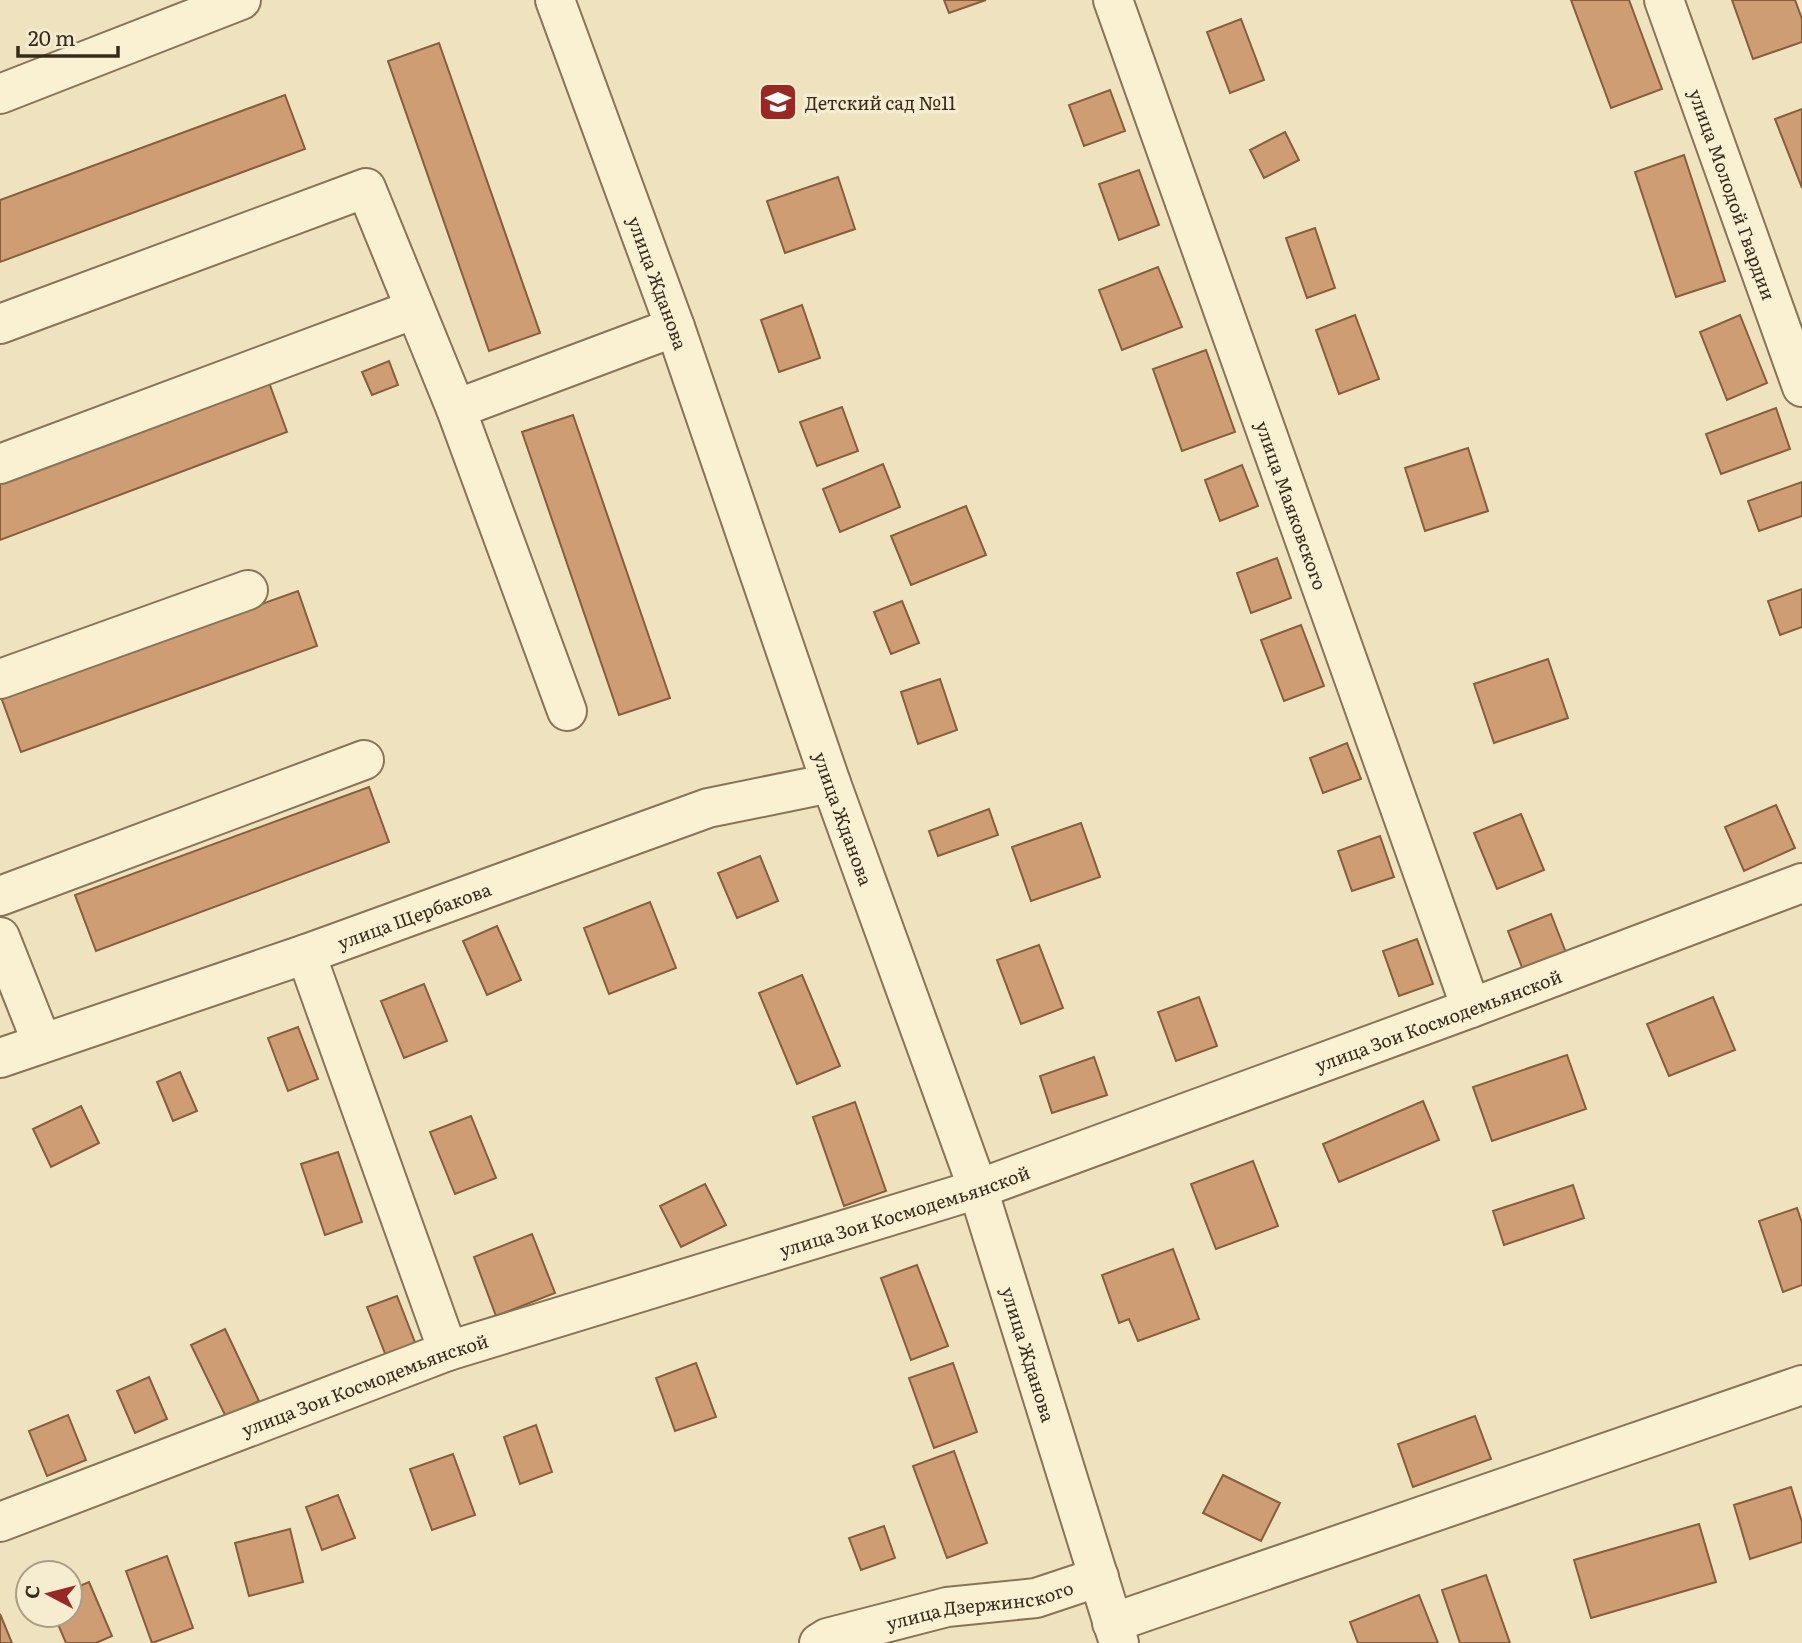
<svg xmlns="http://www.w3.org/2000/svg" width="1802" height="1643" viewBox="0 0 1802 1643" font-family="Literata,serif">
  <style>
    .building { fill: #cf9d73; stroke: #885d3c; stroke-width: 2 }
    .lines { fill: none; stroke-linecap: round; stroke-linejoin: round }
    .minor-casing { stroke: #887357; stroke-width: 42 }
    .minor { stroke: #faf0d2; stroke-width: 38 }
    .labels { text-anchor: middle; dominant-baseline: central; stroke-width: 7; stroke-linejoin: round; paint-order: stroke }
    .poi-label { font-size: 18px; fill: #372a1c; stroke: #f6eccf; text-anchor: start }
    .street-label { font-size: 18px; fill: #372a1c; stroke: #f6eccf }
  </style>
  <rect width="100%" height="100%" fill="#efe3bf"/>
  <!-- building -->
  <path class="building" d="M944,0H986L949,13Z
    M1571,0H1629L1662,89L1611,108Z
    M1732,0H1795L1802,19V42L1753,59Z
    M1241,19L1264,80L1230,93L1207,32Z
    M439,43L540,333L489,351L388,61Z
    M1110,90L1125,131L1084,146L1069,105Z
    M285,95L305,149L0,262V200Z
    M1802,109V188L1775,119Z
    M1285,132L1299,160L1264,178L1250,150Z
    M1684,155L1725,281L1676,297L1635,172Z
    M1139,170L1159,225L1119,240L1099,184Z
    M838,177L855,229L785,253L767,201Z
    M1315,228L1335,288L1307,298L1286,238Z
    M1158,267L1182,327L1122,350L1099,290Z
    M802,305L820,358L779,372L761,320Z
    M1355,315L1379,379L1339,394L1316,330Z
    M1740,315L1767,383L1727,400L1700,332Z
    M1206,350L1235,432L1182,451L1153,369Z
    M389,361L398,385L372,395L362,372Z
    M267,377L287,432L0,540V477Z
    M842,407L858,451L817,466L800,422Z
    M1776,408L1790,449L1721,474L1706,434Z
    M573,415L670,698L619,715L522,432Z
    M1468,448L1488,511L1425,531L1405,468Z
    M883,464L900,507L840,532L823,489Z
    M1242,465L1258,506L1220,521L1205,480Z
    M1802,482V516L1759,531L1748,501Z
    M966,506L986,555L911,585L891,536Z
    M1277,558L1291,598L1251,613L1237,573Z
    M1802,589V627L1780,635L1768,601Z
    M298,591L317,646L21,752L1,697Z
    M902,601L919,643L891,654L874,612Z
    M1301,625L1324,686L1284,701L1261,640Z
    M1548,659L1568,718L1494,743L1474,684Z
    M940,679L957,730L918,744L901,692Z
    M1347,743L1361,779L1323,793L1310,758Z
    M369,787L389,842L96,951L75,895Z
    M1776,805L1795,848L1744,871L1725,827Z
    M989,809L998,835L938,856L929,831Z
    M1521,814L1544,870L1497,889L1474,833Z
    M1081,823L1100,877L1031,901L1012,847Z
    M1380,836L1394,877L1352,891L1338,851Z
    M760,856L778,901L737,918L718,873Z
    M650,902L676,968L609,994L584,928Z
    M1551,914L1568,958L1525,975L1508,931Z
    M497,926L521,980L487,995L463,941Z
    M1417,939L1433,984L1399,996L1383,951Z
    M1039,945L1063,1008L1021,1024L997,960Z
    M802,975L840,1066L797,1084L759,993Z
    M424,984L447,1041L404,1058L381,1001Z
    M1199,997L1217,1046L1176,1061L1158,1012Z
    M1713,997L1735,1050L1669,1076L1647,1024Z
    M298,1027L318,1079L288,1091L268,1038Z
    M1567,1055L1586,1109L1492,1141L1473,1087Z
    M1094,1057L1107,1095L1052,1113L1040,1076Z
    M180,1072L197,1111L173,1121L157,1082Z
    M1423,1101L1439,1140L1339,1182L1323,1144Z
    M855,1102L886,1191L844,1206L813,1117Z
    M81,1106L99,1143L51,1167L33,1129Z
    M471,1116L496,1178L455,1194L430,1132Z
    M338,1152L362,1222L325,1235L301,1164Z
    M1253,1161L1278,1226L1216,1249L1191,1184Z
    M705,1184L726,1225L681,1247L660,1206Z
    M1573,1185L1584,1218L1504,1245L1493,1211Z
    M1797,1208L1802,1223V1285L1783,1292L1759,1221Z
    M532,1234L555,1293L496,1316L474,1257Z
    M1173,1249L1199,1319L1138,1341L1129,1319L1119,1323L1102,1275Z
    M917,1265L948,1346L911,1360L881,1278Z
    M397,1296L416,1345L386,1356L367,1307Z
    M225,1329L259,1401L226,1417L191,1345Z
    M696,1363L716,1417L675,1431L656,1378Z
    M953,1363L977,1432L934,1448L909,1378Z
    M149,1377L167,1419L135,1433L117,1391Z
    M68,1415L86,1460L47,1476L29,1431Z
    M1475,1416L1491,1459L1413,1487L1398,1444Z
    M536,1425L552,1472L520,1484L504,1437Z
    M954,1451L987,1543L947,1558L913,1466Z
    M453,1454L475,1515L432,1530L410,1469Z
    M1223,1475L1280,1503L1261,1541L1203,1513Z
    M1791,1487L1802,1522V1542L1750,1559L1734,1505Z
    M338,1495L355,1538L322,1550L306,1507Z
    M1699,1524L1716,1582L1591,1618L1574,1560Z
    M884,1526L895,1558L861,1570L849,1538Z
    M290,1529L303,1582L249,1596L235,1543Z
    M167,1556L193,1628L152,1643L126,1571Z
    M1486,1575L1510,1643H1460L1442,1590Z
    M89,1582L112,1636L96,1643H66L54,1615H70V1590Z
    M1419,1595L1438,1643H1358L1350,1622Z
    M0,1614L12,1643H0Z"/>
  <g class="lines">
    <!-- minor casing -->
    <g class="minor-casing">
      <g id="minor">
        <path id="s1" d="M555,0L675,327L831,783L978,1189L1119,1643"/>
        <path id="s2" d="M1113,0L1471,1008"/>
        <path id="s3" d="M1664,0L1802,387"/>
        <path d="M0,94L241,0"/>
        <path d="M0,324L366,188L456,409L567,711"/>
        <path d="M456,409L675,327"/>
        <path d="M0,464L415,309"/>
        <path d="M0,679L248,590"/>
        <path d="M0,896L364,760"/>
        <path d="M0,937L42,1043"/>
        <path d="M306,954L448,1351"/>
        <path id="s4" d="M0,1058L306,954L708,808L831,783"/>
        <path id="s5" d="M0,1522L448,1351L978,1189L1471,1008L1802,883"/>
        <path d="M1112,1623L1802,1385"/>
        <path id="s6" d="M819,1643L827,1638L947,1607L1036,1598L1099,1577"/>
      </g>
    </g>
    <!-- minor -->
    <use href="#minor" class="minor"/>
  </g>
  <!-- icons -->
  <defs>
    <g id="school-square" transform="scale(2.0125)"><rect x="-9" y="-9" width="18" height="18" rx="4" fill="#992825" stroke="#f6eccf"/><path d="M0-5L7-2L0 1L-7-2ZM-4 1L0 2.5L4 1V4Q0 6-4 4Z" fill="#fff"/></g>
  </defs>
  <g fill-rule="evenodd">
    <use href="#school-square" x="778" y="102"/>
  </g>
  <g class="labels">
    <!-- poi labels -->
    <g class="poi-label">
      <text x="805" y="102">Детский сад №11</text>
    </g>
    <!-- street labels -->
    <g class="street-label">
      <text stroke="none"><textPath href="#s3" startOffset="206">улица Молодой Гвардии</textPath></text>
      <text stroke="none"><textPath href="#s1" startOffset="301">улица Жданова</textPath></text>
      <text stroke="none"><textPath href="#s2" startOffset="536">улица Маяковского</textPath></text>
      <text stroke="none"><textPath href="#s1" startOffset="868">улица Жданова</textPath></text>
      <text stroke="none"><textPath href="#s4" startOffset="438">улица Щербакова</textPath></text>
      <text stroke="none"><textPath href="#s5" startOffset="1524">улица Зои Космодемьянской</textPath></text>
      <text stroke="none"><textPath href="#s5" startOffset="957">улица Зои Космодемьянской</textPath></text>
      <text stroke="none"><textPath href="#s1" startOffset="1435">улица Жданова</textPath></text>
      <text stroke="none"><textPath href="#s5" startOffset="390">улица Зои Космодемьянской</textPath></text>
      <text stroke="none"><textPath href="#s6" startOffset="166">улица Дзержинского</textPath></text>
    </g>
  </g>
  <!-- north arrow -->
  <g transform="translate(49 1594) rotate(277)"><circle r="33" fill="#f6eccf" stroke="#aa9e87" stroke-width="2"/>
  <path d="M0-5L12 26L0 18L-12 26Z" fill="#992825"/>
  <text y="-10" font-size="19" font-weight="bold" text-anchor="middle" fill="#372a1c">С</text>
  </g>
  <!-- scale -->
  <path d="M18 46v10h100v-10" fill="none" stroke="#372a1c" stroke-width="3.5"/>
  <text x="28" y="46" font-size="21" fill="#372a1c" stroke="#f6eccf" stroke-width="5" paint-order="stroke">20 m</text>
</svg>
